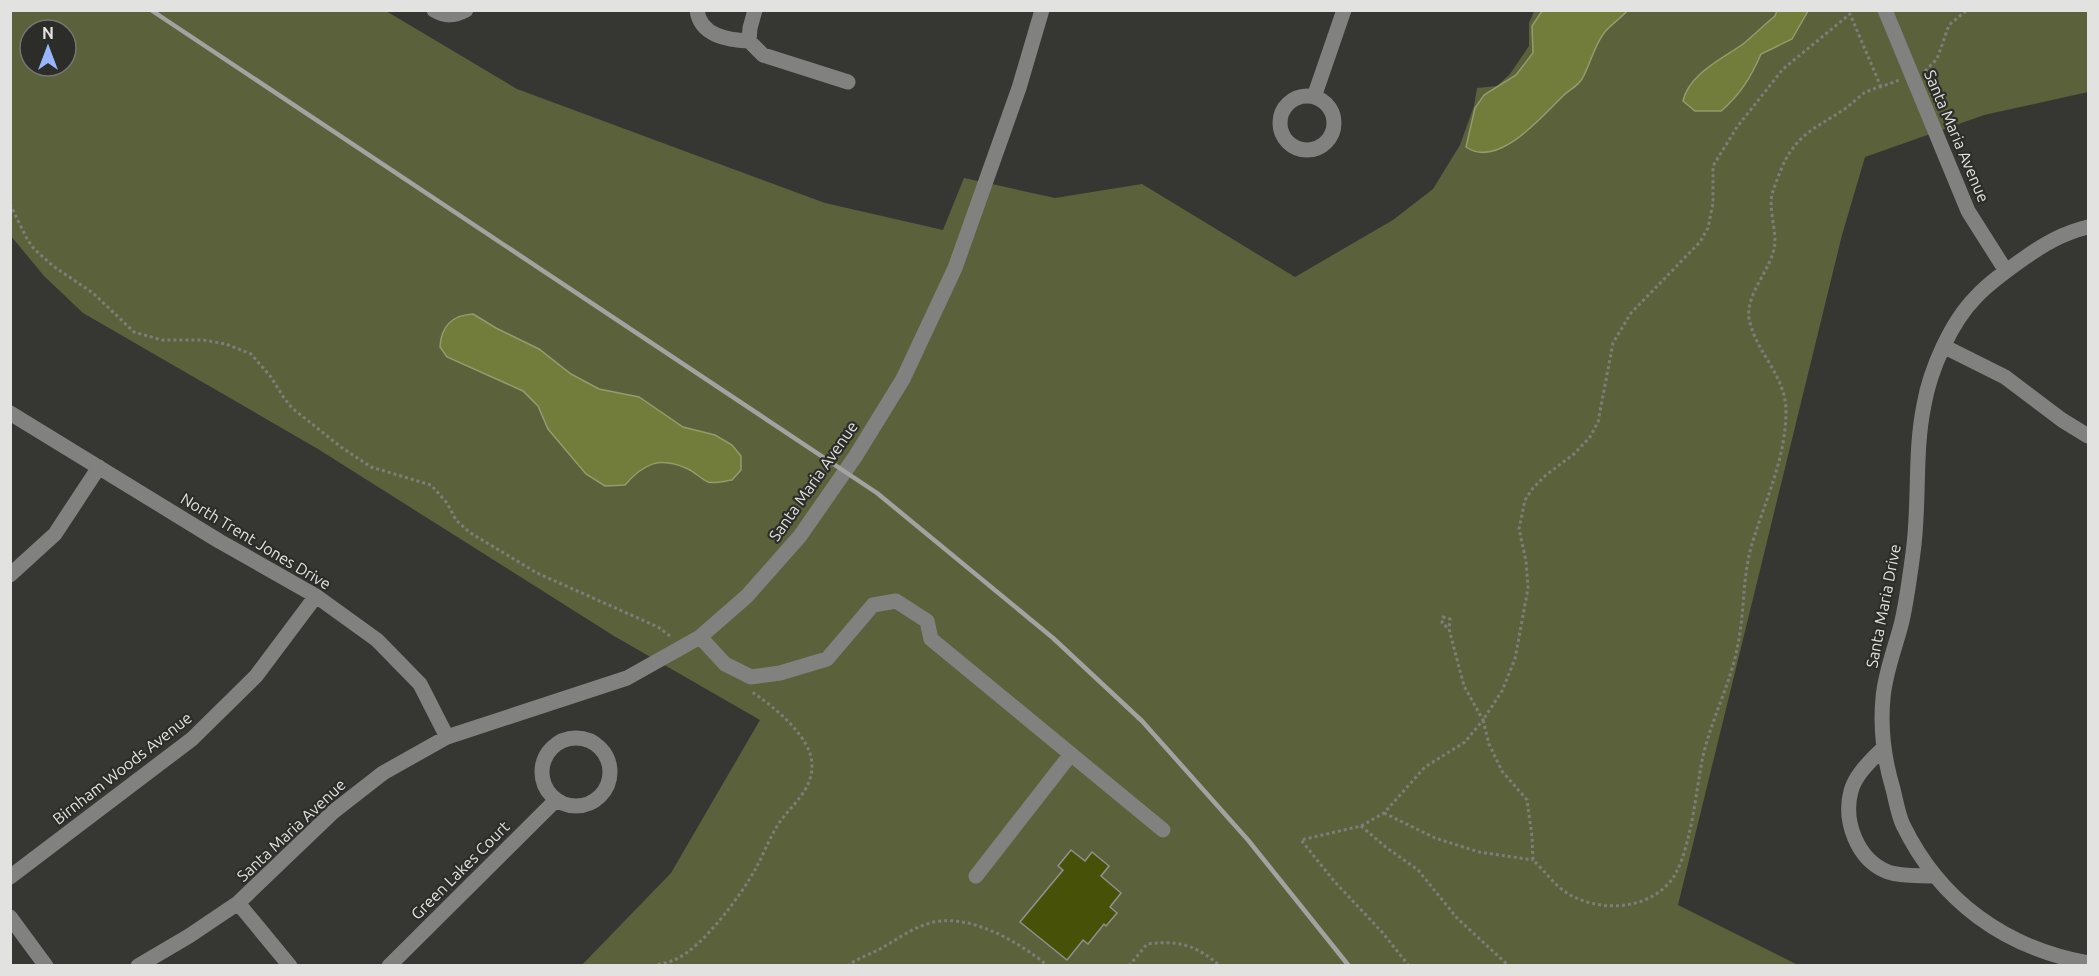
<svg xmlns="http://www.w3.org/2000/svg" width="2099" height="976" viewBox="0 0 2099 976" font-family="Ubuntu,sans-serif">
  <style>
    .green { fill: #5b623b; fill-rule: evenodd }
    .water { fill: #727c3b; stroke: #949b6c; stroke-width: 1.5 }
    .building { fill: #485108; stroke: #90918c; stroke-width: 1.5 }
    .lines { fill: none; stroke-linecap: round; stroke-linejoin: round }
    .path { stroke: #7d7e7a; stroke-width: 3; stroke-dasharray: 3 3; stroke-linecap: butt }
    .minor { stroke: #81817f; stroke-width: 15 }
    .rail { stroke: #a2a3a0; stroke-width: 4.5 }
    .labels { text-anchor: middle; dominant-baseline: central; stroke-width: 4.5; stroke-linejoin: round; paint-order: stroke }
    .street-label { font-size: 16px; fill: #e2e2e0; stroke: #2c2d29 }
  </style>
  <rect width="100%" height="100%" fill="#363733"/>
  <!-- green -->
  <path class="green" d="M10,11H386L517,89L825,203L943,230L964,178L1055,198L1142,184L1295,277L1393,220L1433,189L1460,145L1474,106L1477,88L1497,86L1510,74L1529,46V23L1534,11H2088V92L1984,115L1865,157L1842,235L1678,905L1798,965L581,966L671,873L760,720L614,636L318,449L83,313L44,276L11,236ZM30,30H66V66H30Z"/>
  <!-- water -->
  <path class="water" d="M1542,11H1627C1620,19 1610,25 1604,33C1594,46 1590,65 1582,79C1577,87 1567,91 1561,98C1540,118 1498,169 1466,147L1475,108L1484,95L1516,75L1533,53L1532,26Z
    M1777,11H1808L1792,39L1761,54C1751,77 1740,95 1721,111H1695L1683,101C1689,74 1722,59 1743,44C1754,35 1764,25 1775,16Z
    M473,314L496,328L539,349L571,374L599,389L639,397L683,427L715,435L732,445L741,456V470L732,480C725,481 714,484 708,482C701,479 695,472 688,469C660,456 644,463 625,485L605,486L586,474L548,429L538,406L523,391L447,357L440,347C441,327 452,315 473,314Z"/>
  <!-- building -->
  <path class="building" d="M1071,850L1085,861L1092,852L1109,866L1101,876L1121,893L1110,907L1117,913L1106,926L1104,924L1088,944L1083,940L1067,960L1020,922L1063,870L1058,866Z"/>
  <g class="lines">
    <!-- path -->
    <path class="path" d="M1925,71L1937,59L1949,25L1967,10
      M1881,87L1850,14L1783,69L1737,127L1713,166V203L1708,228L1700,242L1631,313L1613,343L1598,422L1590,437L1574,454L1546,475L1533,488L1525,500L1519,529L1526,561L1528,588L1515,659L1502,691L1483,720L1489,744L1502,771L1527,800L1532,837L1533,860C1544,870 1554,885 1567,893C1597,912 1644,911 1669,883C1690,860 1696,791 1702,761C1710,721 1731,684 1738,644C1745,610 1742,578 1752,544C1765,501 1786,458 1786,411C1786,375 1755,352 1749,318C1746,294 1769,272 1774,249C1778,231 1767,209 1773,191C1778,177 1784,159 1793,148C1806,130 1826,122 1843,110C1851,105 1857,98 1864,93C1874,88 1888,85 1899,80
      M10,204L27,239L34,249L53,266L93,293L134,332L162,340H203L226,344L251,354L271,377L284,398L292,408L341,447L371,467L431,485L447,503L456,520L469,532L537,573L658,627L670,636
      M1384,813L1435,838L1479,852L1533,860
      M1361,826L1387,848L1418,870L1457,918L1509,966
      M652,966C659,964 668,963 674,960C702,949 742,894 756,868C764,853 770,837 779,823C793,803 812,791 812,765C812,737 773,706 752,692
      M847,966C858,958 869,955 880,949C896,940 912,928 930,923C969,912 1019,942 1048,966
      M1129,966L1147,944C1179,940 1196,945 1220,966
      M1409,966L1382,932L1334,881L1301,840L1361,826L1384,813L1425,767L1465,742L1483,720L1464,686L1449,629L1450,619L1443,617L1442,623L1449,629"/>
    <!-- minor -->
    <path class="minor" d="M434,10C446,17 454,16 466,10
      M697,10C700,36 728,40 749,41
      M755,10L750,28L749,41L763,55L848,82
      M1885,10L1968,211L2006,271
      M1280 123a27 27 0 1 1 54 0a27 27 0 1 1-54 0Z
      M1314,97L1344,10
      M2088,227C2063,233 2044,244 2023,259C2006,271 1989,283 1976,297C1951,322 1930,370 1924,405C1914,453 1920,504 1913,553C1910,575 1907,599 1902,621C1896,646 1885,672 1883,698C1880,729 1884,759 1893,789C1896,801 1898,814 1903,825C1940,901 2005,948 2088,963
      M1945,347L2005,377L2062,420L2088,436
      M10,413L219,541L316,596L377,640L420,684L447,737
      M10,575L55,534L99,467
      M700,637L725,664L751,677L780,673L827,659L873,605L896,601L927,621L931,639L1163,830
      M542 772a34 34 0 1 1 68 0a34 34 0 1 1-68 0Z
      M1884,747C1872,760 1856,773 1851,791C1843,821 1857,860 1888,872C1902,877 1920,875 1934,876
      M976,876L1071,754
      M10,877L192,739L256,676L316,596
      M238,903L290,966
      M10,917L46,966
      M138,966L189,936L238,903L333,812L383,773L447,737L627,678L700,637L747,596L800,536L855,457L903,379L955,268L1019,88L1042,10
      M389,966L556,800"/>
    <!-- rail -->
    <path class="rail" d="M151,10L877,493L1053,638L1142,721L1248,840L1349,966"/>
  </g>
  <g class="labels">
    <!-- street labels -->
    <g class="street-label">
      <text transform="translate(1957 136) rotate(67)">Santa Maria Avenue</text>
      <text transform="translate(813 481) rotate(-55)">Santa Maria Avenue</text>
      <text transform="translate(256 541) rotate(31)">North Trent Jones Drive</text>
      <text transform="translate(1883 606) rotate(-79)">Santa Maria Drive</text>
      <text transform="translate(122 768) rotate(-38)">Birnham Woods Avenue</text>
      <text transform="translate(291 830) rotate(-43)">Santa Maria Avenue</text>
      <text transform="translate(460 870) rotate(-45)">Green Lakes Court</text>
    </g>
  </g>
  <!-- border -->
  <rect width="2099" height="976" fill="none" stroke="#e2e2e0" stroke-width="24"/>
  <!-- north arrow -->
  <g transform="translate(48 48)"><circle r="28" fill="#2c2d29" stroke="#757572" stroke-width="1.5"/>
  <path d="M0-4.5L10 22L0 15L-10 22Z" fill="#98b6fd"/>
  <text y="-9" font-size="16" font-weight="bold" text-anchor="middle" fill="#e2e2e0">N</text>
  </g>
</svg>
